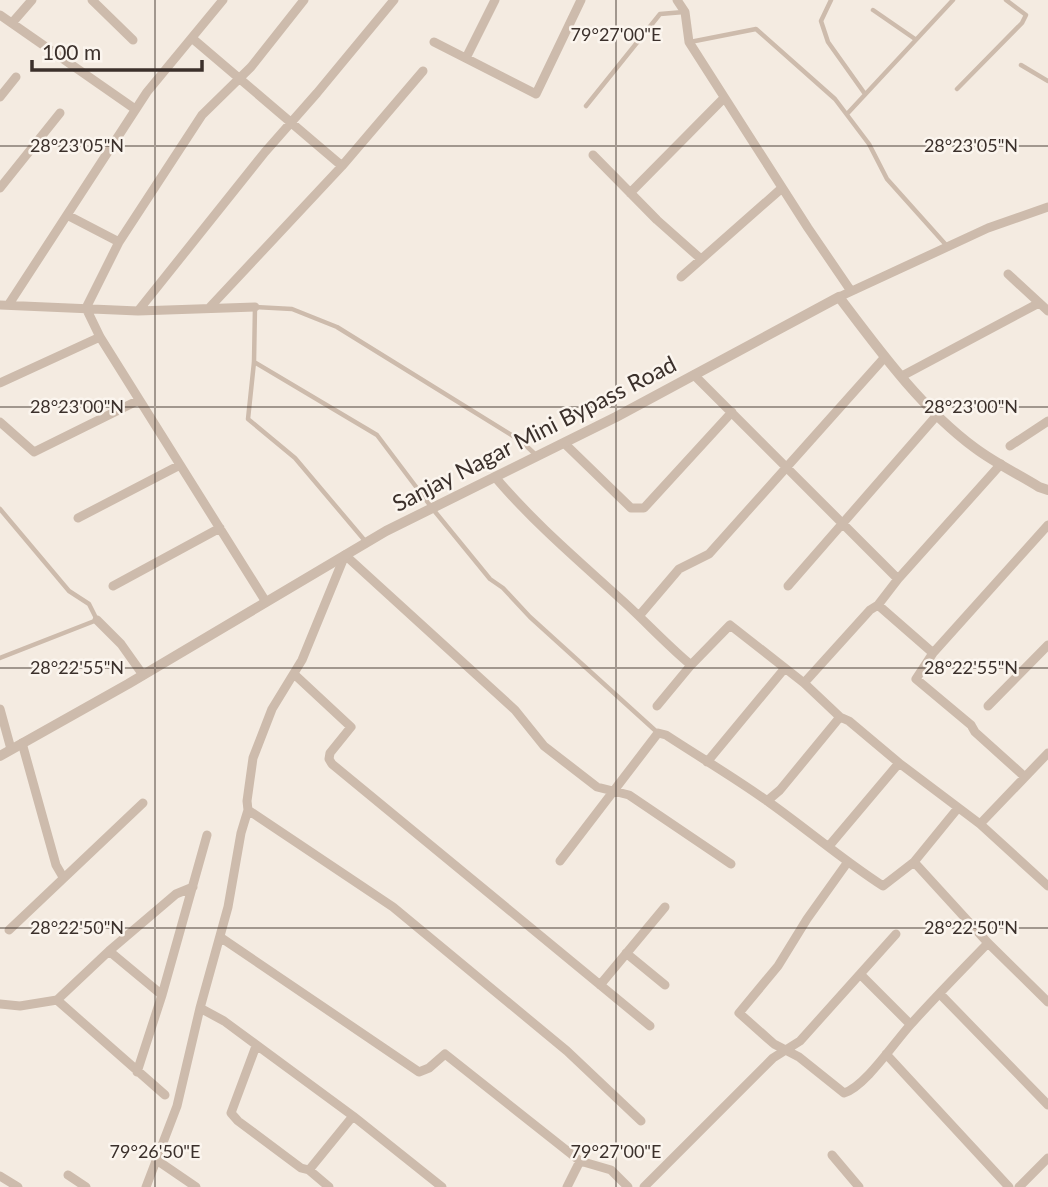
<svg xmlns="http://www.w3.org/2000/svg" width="1048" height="1187" viewBox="0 0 1048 1187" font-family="Lato,sans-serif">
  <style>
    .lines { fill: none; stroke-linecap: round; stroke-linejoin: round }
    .service { stroke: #cdbbac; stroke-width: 4.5 }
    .minor { stroke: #cdbbac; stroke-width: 9 }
    .tertiary { stroke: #cdbbac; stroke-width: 10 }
    .ticks { fill: none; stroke: #3b302b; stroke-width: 2; stroke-opacity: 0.45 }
    .labels { text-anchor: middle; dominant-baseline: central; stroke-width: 5; stroke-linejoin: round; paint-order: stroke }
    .street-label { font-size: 23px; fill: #3b302b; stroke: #fbf5ee }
    .ticks-label { font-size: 18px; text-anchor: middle; fill: #3b302b; stroke: #fbf5ee; stroke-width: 5; stroke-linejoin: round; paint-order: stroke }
  </style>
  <rect width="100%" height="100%" fill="#f4ebe1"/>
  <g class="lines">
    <!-- service -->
    <path class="service" d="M831,0L821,21L828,42L865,94
      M873,10L915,39
      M690,42L756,29L835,99L869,144L887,179L947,246
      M1021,65L1048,81
      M957,89L1022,23L1026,15L1006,0
      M586,106L660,14L684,12
      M847,114L953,0
      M254,362L377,435L432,508L490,579L503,588L530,617L658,733
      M0,509L69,591L89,604L97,620L0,658
      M366,542L295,458L248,419L254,362L255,307L292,309L337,327L521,441L537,456"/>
    <!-- minor -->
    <path class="minor" d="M92,0L133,40
      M677,0L685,12L689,42L808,228L851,291
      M0,15L135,109
      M12,23L32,0
      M193,39L342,166
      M434,42L536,94L581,0
      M466,58L495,0
      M0,97L16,77
      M593,155L657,220L701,259
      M0,188L60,113
      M630,193L723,99
      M67,215L119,242
      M1008,274L1048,311
      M681,277L782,188
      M839,297L988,228L1048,207
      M9,304L147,92L223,0
      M0,305L138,311L255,307
      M210,307L342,166L423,71
      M86,308L119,242L202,115L251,67L304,0
      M86,308L100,337L266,602
      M138,311L265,152L317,93L394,0
      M694,375L898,579
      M902,376L1039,303
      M0,383L100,337
      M0,422L34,452L139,400
      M564,443L631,508H644L732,412
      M1010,446L1048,421
      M495,477C534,523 579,561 624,602C647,623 667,645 691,665
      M78,518L180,465
      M113,586L220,528
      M788,586L938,414
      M878,605L933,653
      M639,616L679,569L709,554L885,357
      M97,620L121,644L143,675
      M294,674L351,727L330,753L329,759L332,764L650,1026
      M804,683L870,610L878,605L898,579L1001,464
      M657,706L691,665L730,625L804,683L840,717
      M988,706L1048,645
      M0,709L11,749
      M22,743L56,865L63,877
      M707,762L785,668
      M1025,777L975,732L971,725L916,679L933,653L1048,525
      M767,801L780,790L840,717L849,721L899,763L980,824L1048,886
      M248,810L393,907L567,1051L641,1121
      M980,824L1048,753
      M829,846L899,763
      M560,861L658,733L666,735C701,758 737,779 770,803C808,830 844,861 883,886L914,862L958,808
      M914,862L988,943L1048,1002
      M847,863L807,919L778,966L739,1013L774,1044L799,1057L844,1093C866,1086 895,1041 912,1023C937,995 963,969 988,943
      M9,930L143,803
      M220,937L419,1072L429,1068L445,1054L580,1161L611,1170L628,1187
      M109,951L162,995
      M626,953L665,985
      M861,975L910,1024
      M600,985L665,907
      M940,994L1048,1105
      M57,1000L165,1095
      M0,1004L20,1006L57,1000L109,951L176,894L193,887
      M200,1008L224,1021L353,1116L442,1187
      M256,1046L231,1113L238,1121L301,1168L309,1170L329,1187
      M886,1054L1009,1187
      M137,1072L162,995L207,835
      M832,1155L859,1187
      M158,1161L196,1187
      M309,1170L353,1116
      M68,1175L86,1187
      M0,1176L18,1187
      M146,1187L177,1106L200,1008L228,907L241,833L248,810L247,801L253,758L272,709L302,660L345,555L515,710L544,746L597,787L629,795L731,864
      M567,1187L580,1161
      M644,1187L773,1058L800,1041L896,934
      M1019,1187L1048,1158"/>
    <!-- tertiary -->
    <path class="tertiary" d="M0,756L128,684L386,531L616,417L839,297C879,350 921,408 975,448C995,463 1018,474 1039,487L1048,490"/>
  </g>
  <!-- ticks -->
  <path class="ticks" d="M155,0V1187M616,0V1187M0,146H1048M0,407H1048M0,668H1048M0,928H1048"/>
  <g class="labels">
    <!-- street labels -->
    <g class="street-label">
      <text transform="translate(534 433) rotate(-27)">Sanjay Nagar Mini Bypass Road</text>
    </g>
  </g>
  <g class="ticks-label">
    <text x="616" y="41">79°27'00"E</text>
    <text x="77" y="152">28°23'05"N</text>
    <text x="971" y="152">28°23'05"N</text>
    <text x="77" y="413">28°23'00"N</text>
    <text x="971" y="413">28°23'00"N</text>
    <text x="77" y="674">28°22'55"N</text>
    <text x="971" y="674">28°22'55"N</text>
    <text x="77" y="934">28°22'50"N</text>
    <text x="971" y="934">28°22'50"N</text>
    <text x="155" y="1158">79°26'50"E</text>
    <text x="616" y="1158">79°27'00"E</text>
  </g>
  <!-- scale -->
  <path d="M32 60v10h170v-10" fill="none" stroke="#3b302b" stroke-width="3.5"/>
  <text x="42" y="60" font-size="21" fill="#3b302b" stroke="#fbf5ee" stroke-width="5" paint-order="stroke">100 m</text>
</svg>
